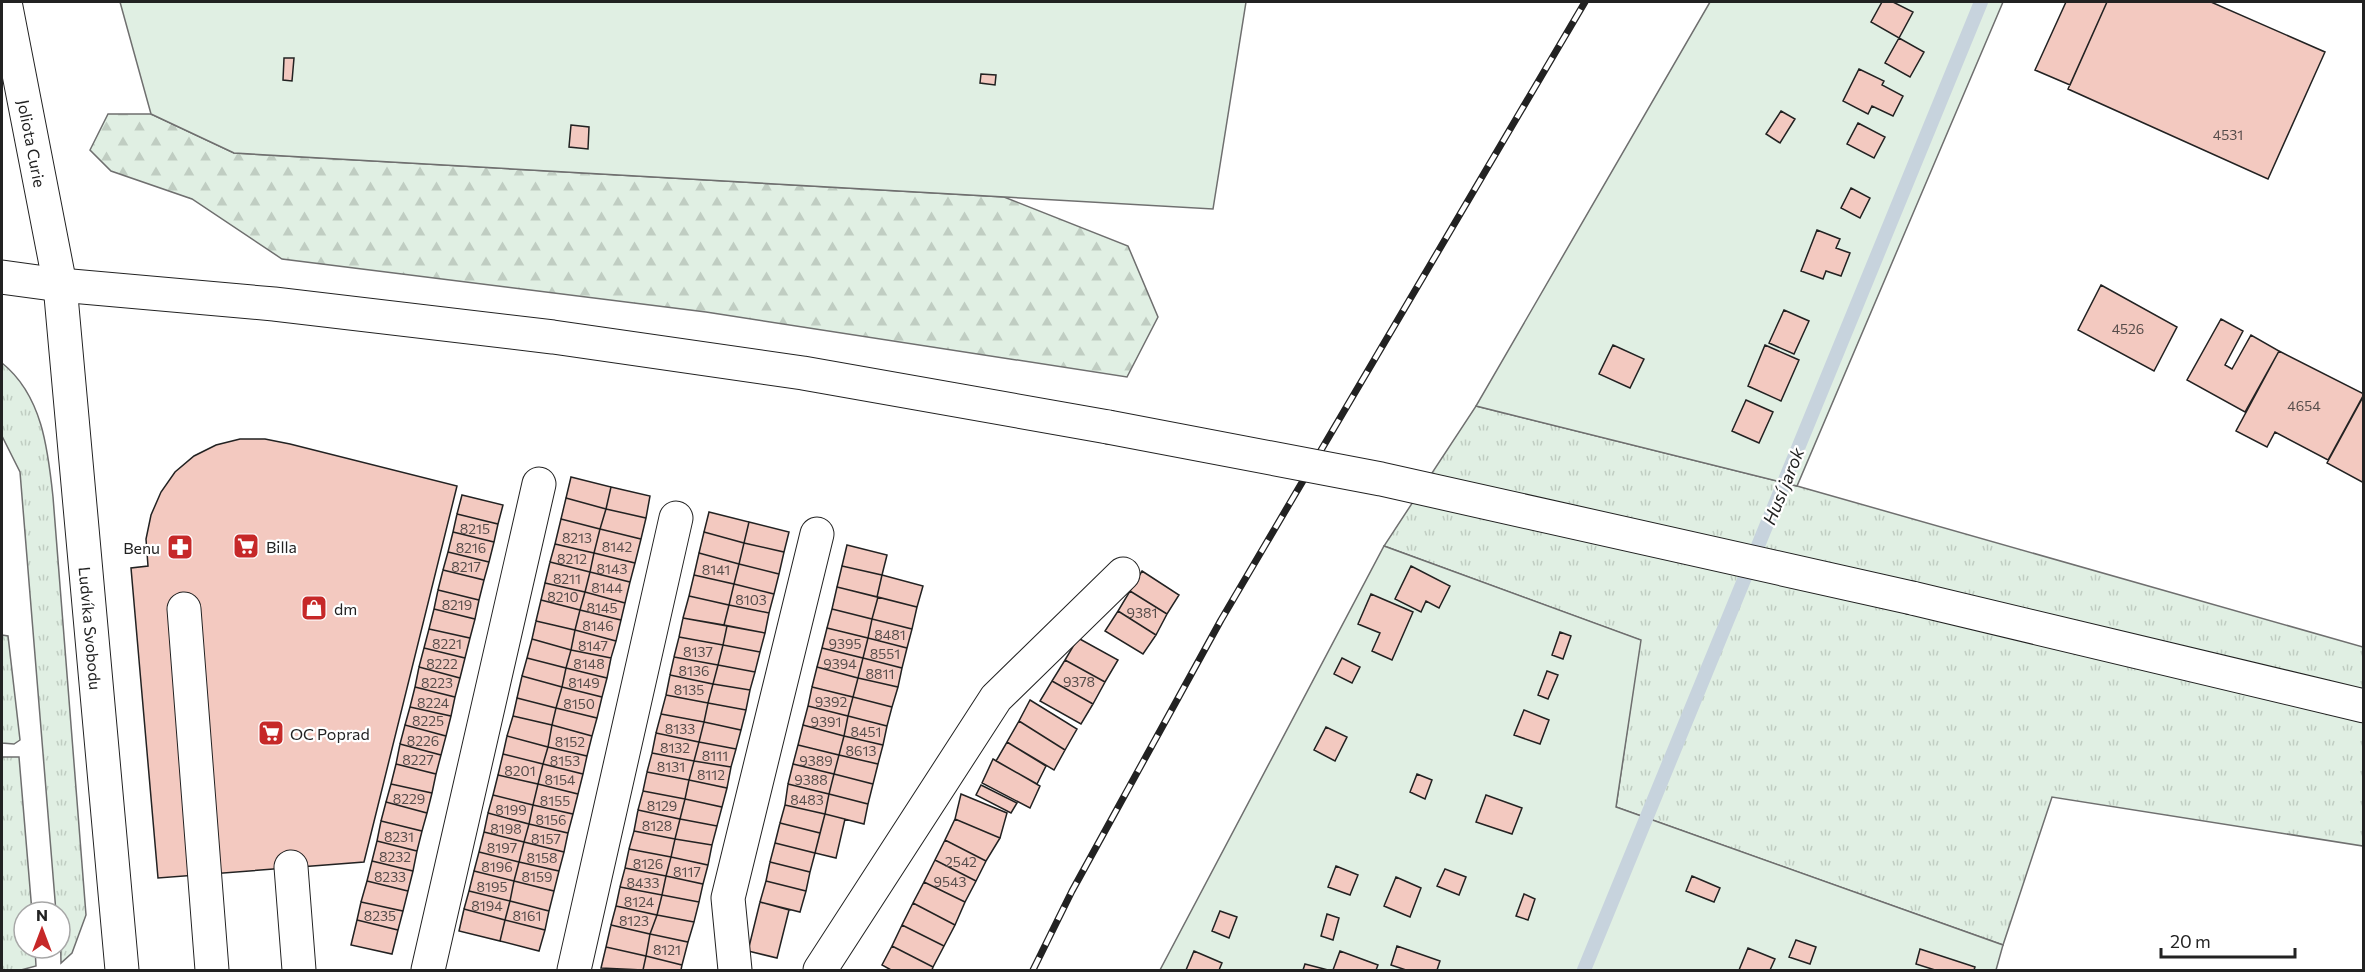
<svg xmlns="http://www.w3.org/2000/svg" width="2365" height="972" viewBox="0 0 2365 972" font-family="Commissioner,sans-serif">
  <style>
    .grass { fill: url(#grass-tufts); stroke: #6f6f6f; stroke-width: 1.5 }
    .forest { fill: url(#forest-firs); stroke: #6f6f6f; stroke-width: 1.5 }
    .garden { fill: #e0efe3; stroke: #6f6f6f; stroke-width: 1.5 }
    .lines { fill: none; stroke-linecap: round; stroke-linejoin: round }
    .stream { stroke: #c7d3dd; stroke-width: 14 }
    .building { fill: #f3c9c0; stroke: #222; stroke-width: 1.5 }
    .minor-casing { stroke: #222; stroke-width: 35 }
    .major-casing { stroke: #222; stroke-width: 35 }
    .minor { stroke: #fff; stroke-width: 33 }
    .major { stroke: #fff; stroke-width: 33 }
    .rail-casing { stroke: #222; stroke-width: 7 }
    .rail { stroke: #fff; stroke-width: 4.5; stroke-dasharray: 14; stroke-linecap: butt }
    .major-bridge-casing { stroke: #222; stroke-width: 35; stroke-linecap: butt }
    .major-bridge { stroke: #fff; stroke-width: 33 }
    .labels { text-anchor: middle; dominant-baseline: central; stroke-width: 4.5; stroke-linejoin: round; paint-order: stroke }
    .number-label { font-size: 14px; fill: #564c4a }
    .street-label { font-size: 16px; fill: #222; stroke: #fff }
    .poi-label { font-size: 16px; fill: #222; stroke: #fff; text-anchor: start }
    .water-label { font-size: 18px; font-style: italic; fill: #222; stroke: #fff }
  </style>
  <defs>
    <pattern id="grass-tufts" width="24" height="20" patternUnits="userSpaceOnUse" patternTransform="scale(1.5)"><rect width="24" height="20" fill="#e0efe3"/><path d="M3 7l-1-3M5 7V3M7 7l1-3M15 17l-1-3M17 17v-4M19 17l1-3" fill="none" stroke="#c0cdc2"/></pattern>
    <pattern id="forest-firs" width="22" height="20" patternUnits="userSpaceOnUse" patternTransform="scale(1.5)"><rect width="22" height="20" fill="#e0efe3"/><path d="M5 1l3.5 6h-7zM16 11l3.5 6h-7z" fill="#c0cdc2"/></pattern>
  </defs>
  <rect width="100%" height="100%" fill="#fff"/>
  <!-- grass -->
  <path class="grass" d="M2,363C42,395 48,449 53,497L86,915L72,953L61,963L60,912H56L20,472L2,436Z
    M1476,406L1797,486L2363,647V846L2052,797L2003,945L1616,807L1640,640L1384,546Z
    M2,635L8,636L20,740L14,744L2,743Z
    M2,757H19L32,912H24V948H35L36,966L21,970H2Z"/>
  <!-- forest -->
  <path class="forest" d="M108,114H151L234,153L1004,197L1128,246L1158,317L1127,377L706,312L282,259L192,199L111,171L90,150Z"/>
  <!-- garden -->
  <path class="garden" d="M120,2H1246L1213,209L234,153L151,114Z
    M1710,2H2003L1797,486L1476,406Z
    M1384,546L1641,640L1616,807L2003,945L1996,970H1160Z"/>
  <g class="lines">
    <!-- stream -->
    <path class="stream" d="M1584,970L1981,2"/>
  </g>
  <!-- building -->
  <path class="building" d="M1882,2H1893L1913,12L1899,38L1871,22Z
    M2066,2H2107L2070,85L2035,70Z
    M2107,2H2211L2325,52L2268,179L2068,89Z
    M1899,38L1924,52L1910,77L1885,63Z
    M284,58H294L292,81L283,80Z
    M1859,69L1884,81L1882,85L1903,96L1893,116L1872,106L1868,114L1843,101Z
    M981,74L996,75L995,85L980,83Z
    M1781,111L1795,119L1780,143L1766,134Z
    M1858,123L1885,137L1874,158L1847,144Z
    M571,125L589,127L588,149L569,147Z
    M1851,188L1870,198L1860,218L1841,208Z
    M1817,230L1840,239L1836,248L1850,253L1841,276L1826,271L1823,279L1801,271Z
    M2101,285L2177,327L2154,371L2078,330Z
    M1784,310L1809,321L1794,354L1769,343Z
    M2221,319L2243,331L2225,365L2232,369L2251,335L2279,351L2245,412L2187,380Z
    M1613,345L1644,359L1630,388L1599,374Z
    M1765,345L1799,360L1781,401L1748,386Z
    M2279,351L2364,394L2328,460L2275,432L2267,447L2236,431Z
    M2363,397L2364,398V483L2327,463Z
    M1746,400L1773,412L1759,443L1732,431Z
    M240,439H265L290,444L457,486L364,862L158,878L131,568L148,566L146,539L151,515L161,492L175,472L194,456L216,445Z
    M571,477L611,487L606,509L566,498Z
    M611,487L650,496L646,518L606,509Z
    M462,495L503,505L498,524L457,514Z
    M566,498L606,509L600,529L561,519Z
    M606,509L646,518L641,539L600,529Z
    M709,512L749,522L744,543L704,532Z
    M457,514L498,524L494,542L453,532Z
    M561,519L600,529L594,553L555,544Z
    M749,522L789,532L784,552L744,543Z
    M600,529L641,539L635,563L594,553Z
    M453,532L494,542L489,562L448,552Z
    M704,532L744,543L739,564L699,553Z
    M744,543L784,552L779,574L739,564Z
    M555,544L594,553L590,572L550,562Z
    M847,545L887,555L882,575L842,566Z
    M448,552L489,562L484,580L443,570Z
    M594,553L635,563L630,582L590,572Z
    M699,553L739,564L734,584L694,575Z
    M550,562L590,572L585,592L545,583Z
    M739,564L779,574L774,594L734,584Z
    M842,566L882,575L877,597L837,587Z
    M1411,566L1450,586L1439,608L1426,601L1421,612L1395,599Z
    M443,570L484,580L479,600L438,590Z
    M1142,571L1179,595L1167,614L1130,591Z
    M590,572L630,582L625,603L585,592Z
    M694,575L734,584L729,605L689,596Z
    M882,575L923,586L917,607L877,597Z
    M545,583L585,592L580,610L541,600Z
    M734,584L774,594L769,613L729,605Z
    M837,587L878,597L872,619L832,609Z
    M438,590L479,600L475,619L434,609Z
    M1130,591L1167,614L1156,635L1118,611Z
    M585,592L625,603L621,620L580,610Z
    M1371,594L1413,612L1392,660L1372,651L1380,633L1358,624Z
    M689,596L729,605L724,625L683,618Z
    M878,597L917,607L912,629L872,619Z
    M541,600L580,610L575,630L536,621Z
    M729,605L769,613L765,633L724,625Z
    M434,609L475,619L470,638L429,629Z
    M832,609L872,619L868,638L827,628Z
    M580,610L621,620L616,641L575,630Z
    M1118,611L1156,635L1143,654L1105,631Z
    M683,618L727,626L723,645L679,637Z
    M872,619L912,629L907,648L868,638Z
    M536,621L575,630L571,650L532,639Z
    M727,626L765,633L760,652L723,645Z
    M827,628L868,638L863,658L822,648Z
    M429,629L470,638L465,658L424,648Z
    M575,630L616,641L611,658L571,650Z
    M1560,632L1571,636L1563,659L1552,655Z
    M679,637L723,645L718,665L674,657Z
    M868,638L907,648L902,668L863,658Z
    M1078,638L1118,660L1105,682L1065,660Z
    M532,639L571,650L566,668L527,658Z
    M723,645L760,652L755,672L718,665Z
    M424,648L465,658L460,678L419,667Z
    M822,648L863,658L858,678L817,667Z
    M571,650L611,658L607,678L566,668Z
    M674,657L718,665L713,684L670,675Z
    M527,658L566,668L562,687L522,676Z
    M863,658L902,668L898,687L858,678Z
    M1342,658L1360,667L1352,683L1334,674Z
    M1065,660L1105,682L1093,704L1052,681Z
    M718,665L755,672L750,690L713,684Z
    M419,667L460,678L455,697L415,687Z
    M817,667L858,678L853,697L812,687Z
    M566,668L607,678L602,697L562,687Z
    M1547,671L1558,675L1548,699L1538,695Z
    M670,675L713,684L708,703L666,695Z
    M522,676L562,687L556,708L517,698Z
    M858,678L898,687L892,707L853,697Z
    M1052,681L1093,704L1081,724L1040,701Z
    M713,684L750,690L746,710L708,703Z
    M415,687L455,697L451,716L410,707Z
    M562,687L602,697L597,718L556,708Z
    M812,687L853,697L848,716L808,706Z
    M666,695L708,703L704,722L661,714Z
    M853,697L892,707L887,726L848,716Z
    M517,698L556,708L552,725L513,716Z
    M1030,700L1077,729L1065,750L1019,721Z
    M708,703L746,710L741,730L704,722Z
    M808,706L848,716L844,736L803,725Z
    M410,707L451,716L446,736L405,725Z
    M556,708L597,718L592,736L552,725Z
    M1524,710L1549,720L1540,744L1514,735Z
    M661,714L704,722L699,742L656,733Z
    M513,716L552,725L548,747L507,736Z
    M848,716L887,726L883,745L844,736Z
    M1019,721L1065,750L1054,770L1007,742Z
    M704,722L741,730L736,749L699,742Z
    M405,725L446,736L441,755L400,744Z
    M552,725L592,736L587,756L548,747Z
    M803,725L844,736L839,755L798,745Z
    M1326,727L1347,737L1335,761L1314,750Z
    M656,733L699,742L694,761L652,753Z
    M507,736L548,747L543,764L503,754Z
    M844,736L883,745L878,764L839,755Z
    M699,742L736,749L731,767L694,761Z
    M1007,742L1046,766L1037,784L996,761Z
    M400,744L441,755L436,774L396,764Z
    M798,745L839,755L834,774L793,764Z
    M548,747L587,756L583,774L543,764Z
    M652,753L694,761L689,780L647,772Z
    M503,754L543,764L538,784L498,775Z
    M839,755L878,764L873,784L834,774Z
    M993,759L1040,786L1030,808L982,783Z
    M694,761L731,767L727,788L689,780Z
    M396,764L436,774L432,793L391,784Z
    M543,764L583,774L578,794L538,784Z
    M793,764L834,774L829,794L788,784Z
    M647,772L689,780L685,799L643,791Z
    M834,774L873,784L868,804L829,794Z
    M1417,774L1432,780L1425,799L1410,792Z
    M498,775L538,784L533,805L493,795Z
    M689,780L727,788L722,807L685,799Z
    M391,784L432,793L427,813L386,802Z
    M538,784L578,794L573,814L533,805Z
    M788,784L829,794L825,814L785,805Z
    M981,785L1017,803L1011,813L976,795Z
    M643,791L685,799L680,819L638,810Z
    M829,794L868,804L864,824L825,814Z
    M961,794L1007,813L1000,838L955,819Z
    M493,795L533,805L529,824L488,813Z
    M1486,795L1522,808L1512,834L1476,822Z
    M685,799L722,807L717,826L680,819Z
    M386,802L427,813L422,831L381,821Z
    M533,805L573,814L568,833L529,824Z
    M785,805L825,814L820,833L780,823Z
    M638,810L680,819L675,839L634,831Z
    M488,813L529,824L524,842L484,832Z
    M825,814L845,819L836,858L815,853Z
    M680,819L717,826L712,845L675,839Z
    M955,819L1000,838L986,861L945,840Z
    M381,821L422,831L417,851L377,841Z
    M780,823L820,833L815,853L775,843Z
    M529,824L568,833L564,852L524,842Z
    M634,831L675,839L671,857L629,849Z
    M484,832L524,842L519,862L479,852Z
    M675,839L712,845L708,865L671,857Z
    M945,840L986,861L976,881L935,860Z
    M377,841L417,851L413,871L372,861Z
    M524,842L564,852L559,871L519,862Z
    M775,843L815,853L810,872L770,862Z
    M629,849L671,857L666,876L625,868Z
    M479,852L519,862L514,881L474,871Z
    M671,857L708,865L703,884L666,876Z
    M935,860L976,881L965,902L924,882Z
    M372,861L413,871L408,891L367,881Z
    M519,862L559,871L554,891L514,881Z
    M770,862L810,872L806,891L766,881Z
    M1336,866L1358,875L1350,895L1328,887Z
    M625,868L666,876L662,895L620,887Z
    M1445,869L1466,877L1459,895L1437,886Z
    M474,871L514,881L510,901L469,891Z
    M666,876L703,884L699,902L662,895Z
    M1692,876L1720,888L1714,902L1686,891Z
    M1396,877L1421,888L1410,917L1384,906Z
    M367,881L408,891L403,911L361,902Z
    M514,881L554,891L549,911L510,901Z
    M766,881L806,891L800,912L760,902Z
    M924,882L965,902L955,925L913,903Z
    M620,887L662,895L657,915L616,906Z
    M469,891L510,901L505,920L464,909Z
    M1524,894L1535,899L1528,920L1516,916Z
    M662,895L699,902L694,922L657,915Z
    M510,901L549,911L545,930L505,920Z
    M361,902L403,911L398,930L357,920Z
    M760,902L789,910L777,958L748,951Z
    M913,903L955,925L944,946L902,925Z
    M616,906L657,915L650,934L611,925Z
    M464,909L505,920L500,941L459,931Z
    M1220,911L1237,917L1229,938L1212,931Z
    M1327,914L1339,918L1333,940L1321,936Z
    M657,915L694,922L688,942L650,934Z
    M357,920L398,930L392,954L351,945Z
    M505,920L545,930L539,951L500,941Z
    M611,925L650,934L646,956L606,947Z
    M902,925L944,946L933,967L892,946Z
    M650,934L688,942L682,965L646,956Z
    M1796,940L1816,947L1810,964L1789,957Z
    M892,946L933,967L932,970H891L882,965Z
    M1397,946L1440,961L1437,970H1406L1391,965Z
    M606,947L646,956L643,970L601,968Z
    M1748,948L1775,959L1770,970H1739Z
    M1920,949L1975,967L1974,970H1935L1916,964Z
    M1194,951L1222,963L1219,970H1186Z
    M1340,951L1378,965L1376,970H1333Z
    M646,956L682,965L681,970H643Z
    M1305,964L1328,970H1303Z"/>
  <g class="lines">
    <!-- minor casing -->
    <g class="minor-casing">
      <g id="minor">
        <path id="s1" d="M5,2L60,285L122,970"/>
        <path d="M184,609L212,970"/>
        <path d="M291,867L299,970"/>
        <path d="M428,970L539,484"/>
        <path d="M574,970L676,518"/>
        <path d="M735,970L728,898L817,534"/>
        <path d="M820,970L996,698L1123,574"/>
      </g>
    </g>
    <!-- major casing -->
    <g class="major-casing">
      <path id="major" d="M2,277L60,285L274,304L553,337L803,373L1108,427
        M1912,598L2364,706"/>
    </g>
    <!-- minor -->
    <use href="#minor" class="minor"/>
    <!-- major -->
    <use href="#major" class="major"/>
    <!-- rail casing -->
    <g class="rail-casing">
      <path id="rail" d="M1033,970L1072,891L1221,620L1585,2"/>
    </g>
    <!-- rail -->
    <use href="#rail" class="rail"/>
    <!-- major-bridge casing -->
    <g class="major-bridge-casing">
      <path id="major-bridge" d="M1108,427L1381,479L1912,598"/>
    </g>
    <!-- major-bridge -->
    <use href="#major-bridge" class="major-bridge"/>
  </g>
  <!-- icons -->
  <defs>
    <g id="supermarket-square" transform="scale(1.35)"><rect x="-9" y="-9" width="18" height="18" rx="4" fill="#c62828" stroke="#fff"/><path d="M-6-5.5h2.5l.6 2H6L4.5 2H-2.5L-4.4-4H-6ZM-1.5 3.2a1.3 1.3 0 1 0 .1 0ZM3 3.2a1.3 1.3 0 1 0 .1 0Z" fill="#fff"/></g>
    <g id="pharmacy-square" transform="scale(1.35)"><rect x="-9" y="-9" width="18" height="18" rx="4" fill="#c62828" stroke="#fff"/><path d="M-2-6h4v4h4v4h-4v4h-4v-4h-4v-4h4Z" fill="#fff"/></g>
    <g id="shop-square" transform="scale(1.35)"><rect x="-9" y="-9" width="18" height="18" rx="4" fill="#c62828" stroke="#fff"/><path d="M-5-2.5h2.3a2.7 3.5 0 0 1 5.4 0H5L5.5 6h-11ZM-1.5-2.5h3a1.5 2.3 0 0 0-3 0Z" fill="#fff"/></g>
  </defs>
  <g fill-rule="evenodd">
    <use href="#supermarket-square" x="246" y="546"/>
    <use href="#pharmacy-square" x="180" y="547"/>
    <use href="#shop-square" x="314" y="608"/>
    <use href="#supermarket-square" x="271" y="733"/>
  </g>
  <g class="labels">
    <!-- number labels -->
    <g class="number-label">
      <text x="2228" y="134">4531</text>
      <text x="2128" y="328">4526</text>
      <text x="2304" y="405">4654</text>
      <text x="475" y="528">8215</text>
      <text x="577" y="537">8213</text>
      <text x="617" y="546">8142</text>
      <text x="471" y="547">8216</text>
      <text x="572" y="558">8212</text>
      <text x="466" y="566">8217</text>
      <text x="612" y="568">8143</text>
      <text x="716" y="569">8141</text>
      <text x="567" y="578">8211</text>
      <text x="607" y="587">8144</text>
      <text x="563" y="596">8210</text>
      <text x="751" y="599">8103</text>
      <text x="457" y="604">8219</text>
      <text x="602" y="607">8145</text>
      <text x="1142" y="612">9381</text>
      <text x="598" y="625">8146</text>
      <text x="890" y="634">8481</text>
      <text x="447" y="643">8221</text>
      <text x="845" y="643">9395</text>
      <text x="593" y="645">8147</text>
      <text x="698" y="651">8137</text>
      <text x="885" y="653">8551</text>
      <text x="442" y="663">8222</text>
      <text x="589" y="663">8148</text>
      <text x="840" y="663">9394</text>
      <text x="694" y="670">8136</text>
      <text x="880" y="673">8811</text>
      <text x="1079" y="681">9378</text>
      <text x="437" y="682">8223</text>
      <text x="584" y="682">8149</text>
      <text x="689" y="689">8135</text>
      <text x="831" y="701">9392</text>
      <text x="433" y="702">8224</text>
      <text x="579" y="703">8150</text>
      <text x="428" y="720">8225</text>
      <text x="826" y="721">9391</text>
      <text x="680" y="728">8133</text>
      <text x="866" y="731">8451</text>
      <text x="423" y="740">8226</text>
      <text x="570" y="741">8152</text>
      <text x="675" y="747">8132</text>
      <text x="861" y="750">8613</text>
      <text x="715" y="755">8111</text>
      <text x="418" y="759">8227</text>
      <text x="565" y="760">8153</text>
      <text x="816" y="760">9389</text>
      <text x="671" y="766">8131</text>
      <text x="520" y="770">8201</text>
      <text x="711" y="774">8112</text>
      <text x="560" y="779">8154</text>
      <text x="811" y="779">9388</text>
      <text x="409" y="798">8229</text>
      <text x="807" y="799">8483</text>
      <text x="555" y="800">8155</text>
      <text x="662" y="805">8129</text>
      <text x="511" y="809">8199</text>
      <text x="551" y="819">8156</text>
      <text x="657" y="825">8128</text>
      <text x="506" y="828">8198</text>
      <text x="399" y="836">8231</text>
      <text x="546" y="838">8157</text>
      <text x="502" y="847">8197</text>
      <text x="395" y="856">8232</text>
      <text x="542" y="857">8158</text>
      <text x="961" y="861">2542</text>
      <text x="648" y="863">8126</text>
      <text x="497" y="866">8196</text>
      <text x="687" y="871">8117</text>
      <text x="390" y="876">8233</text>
      <text x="537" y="876">8159</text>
      <text x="950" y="881">9543</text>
      <text x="643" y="882">8433</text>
      <text x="492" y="886">8195</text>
      <text x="639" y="901">8124</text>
      <text x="487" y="905">8194</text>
      <text x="380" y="915">8235</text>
      <text x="527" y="915">8161</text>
      <text x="634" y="920">8123</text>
      <text x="667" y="949">8121</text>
    </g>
    <!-- street labels -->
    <g class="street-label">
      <text stroke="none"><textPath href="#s1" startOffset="144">Joliota Curie</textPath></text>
      <text stroke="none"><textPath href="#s1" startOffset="633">Ludvíka Svobodu</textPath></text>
    </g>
    <!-- poi labels -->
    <g class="poi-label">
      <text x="266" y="546">Billa</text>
      <text x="160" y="547" text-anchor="end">Benu</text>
      <text x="334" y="608">dm</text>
      <text x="290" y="733">OC Poprad</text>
    </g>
    <!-- water labels -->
    <g class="water-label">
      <text transform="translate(1783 486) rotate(-68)">Husí jarok</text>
    </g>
  </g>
  <!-- border -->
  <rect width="2365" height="972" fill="none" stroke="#222222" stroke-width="6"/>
  <!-- north arrow -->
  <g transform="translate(42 930)"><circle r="28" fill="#ffffff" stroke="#a7a7a7" stroke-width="1.5"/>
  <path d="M0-4.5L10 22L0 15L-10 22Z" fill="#c62828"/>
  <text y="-9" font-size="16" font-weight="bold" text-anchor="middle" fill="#222222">N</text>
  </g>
  <!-- scale -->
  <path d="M2161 948v9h134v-9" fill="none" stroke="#222222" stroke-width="3"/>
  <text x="2170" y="948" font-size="18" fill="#222222" stroke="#ffffff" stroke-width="4.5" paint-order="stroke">20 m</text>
</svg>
